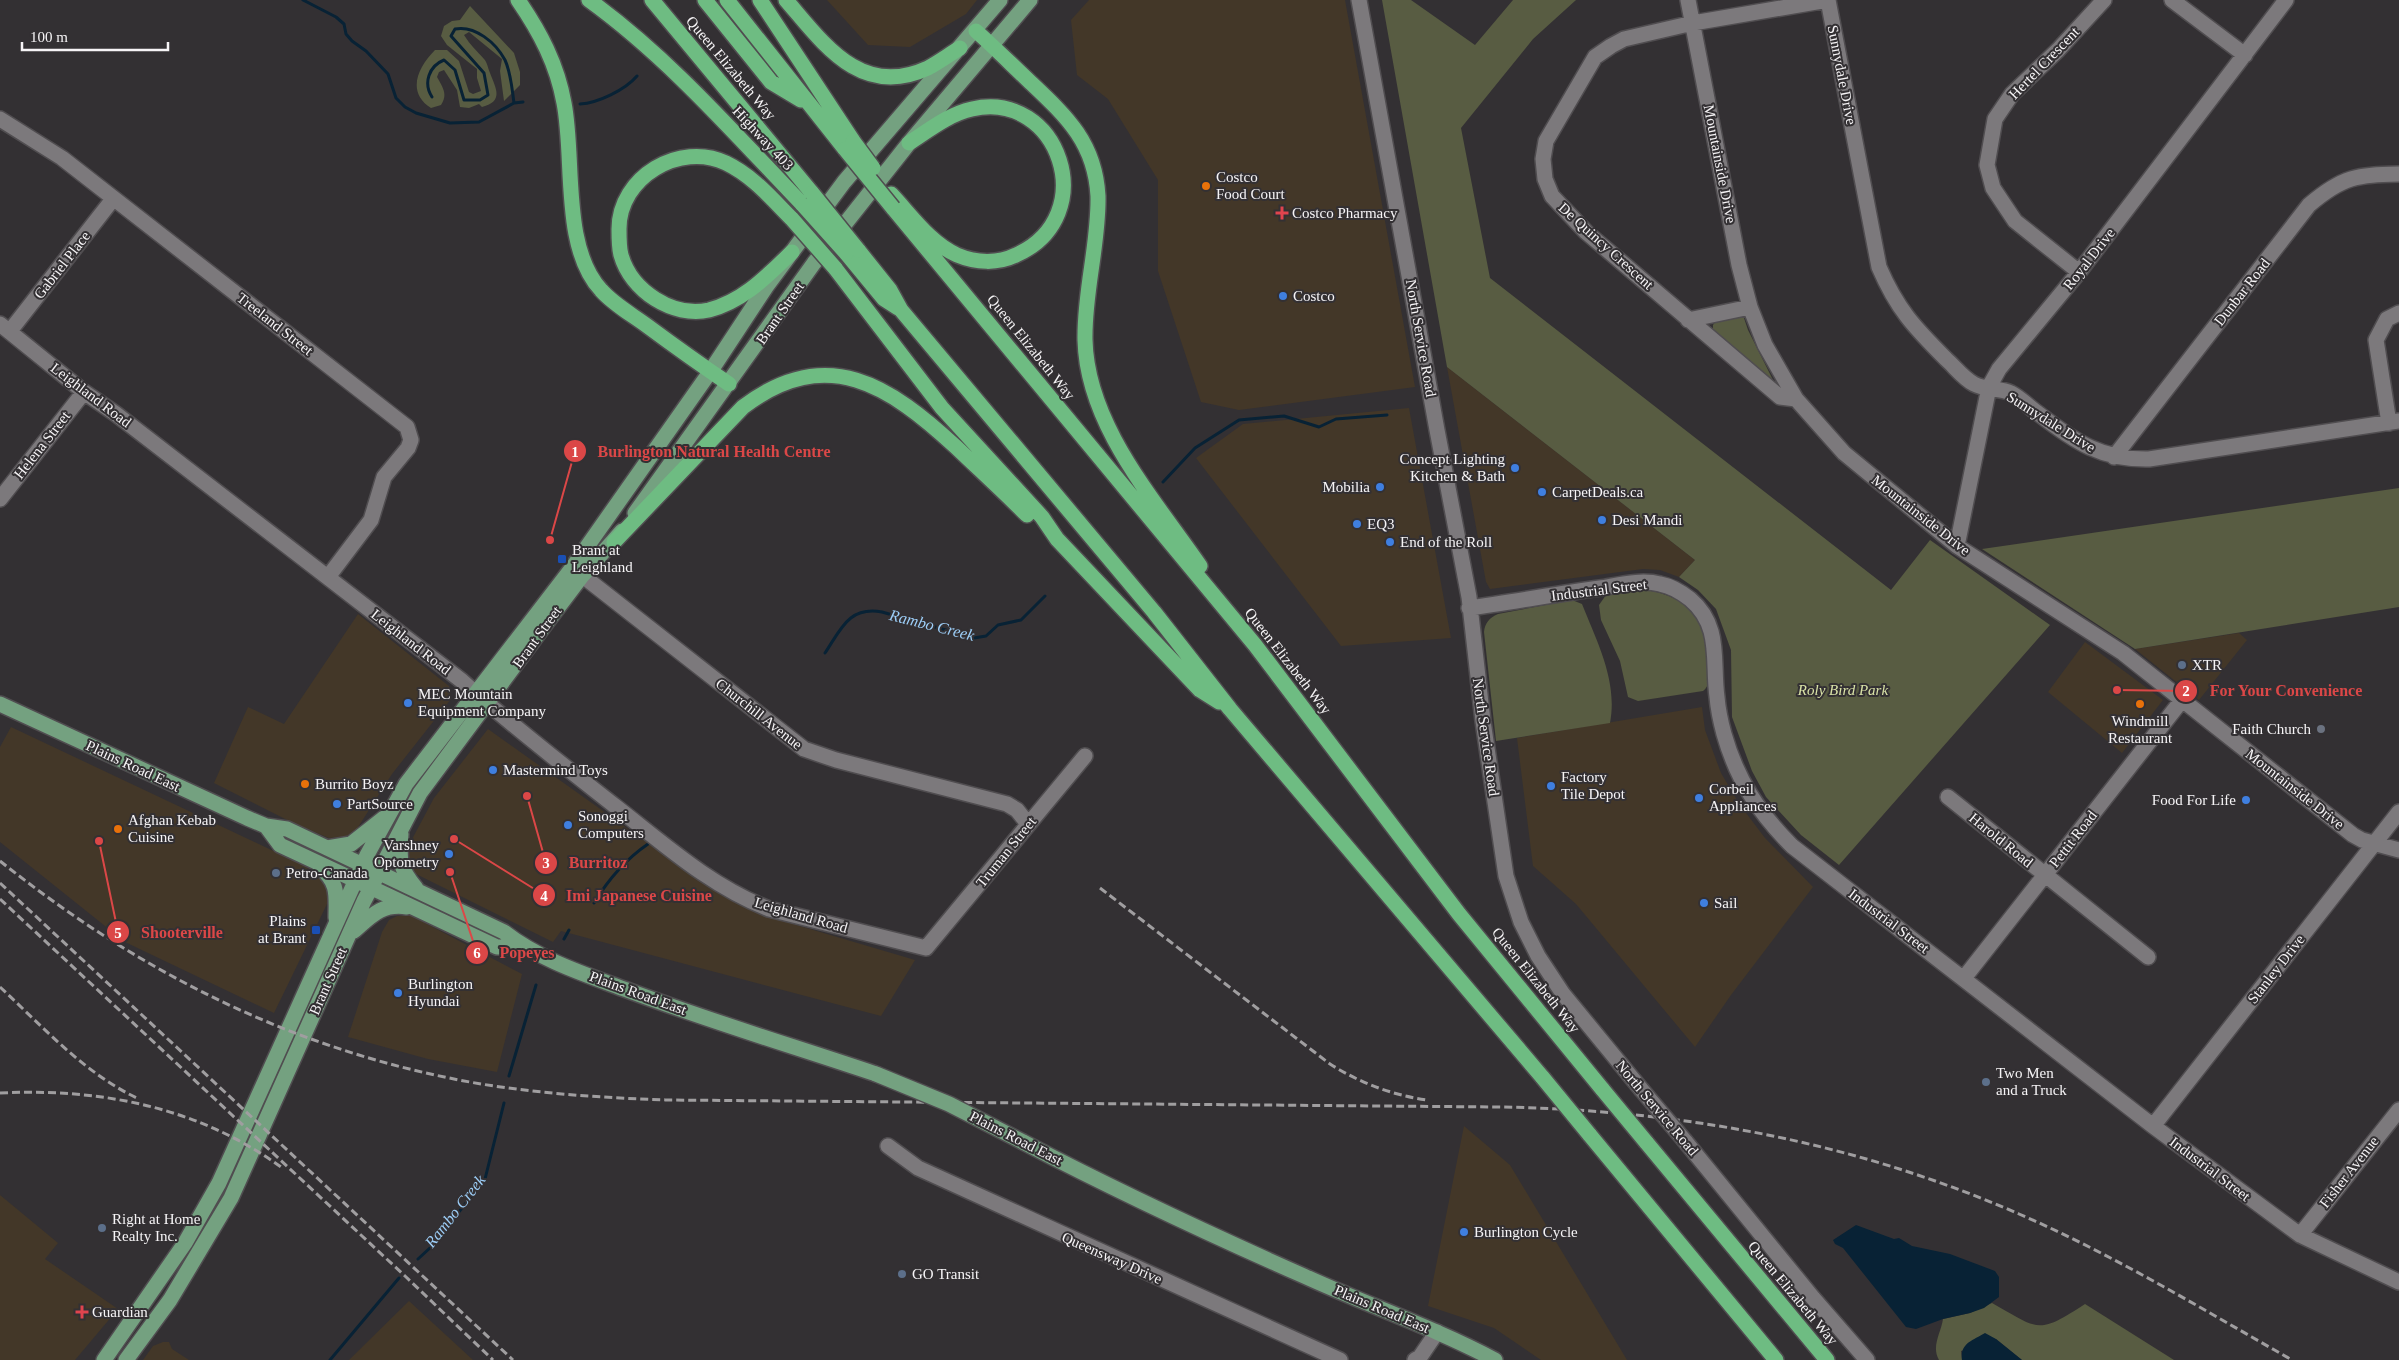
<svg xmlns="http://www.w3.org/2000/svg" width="2399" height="1360" viewBox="0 0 2399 1360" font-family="'Times New Roman',serif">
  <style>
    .commercial { fill: #433728 }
    .green { fill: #585c42 }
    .water { fill: #082235 }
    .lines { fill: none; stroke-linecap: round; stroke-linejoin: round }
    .stream { stroke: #082235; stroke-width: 3 }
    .minor-casing { stroke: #504d50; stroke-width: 18 }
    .major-casing { stroke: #504d50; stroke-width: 18 }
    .highway-casing { stroke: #504d50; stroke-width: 18 }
    .minor { stroke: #7c797c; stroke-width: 15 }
    .major { stroke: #74a180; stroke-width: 15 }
    .highway { stroke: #6ebc82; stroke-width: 15 }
    .rail { stroke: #a09ea0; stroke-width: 3; stroke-dasharray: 8 4; stroke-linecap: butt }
    .minor-bridge-casing { stroke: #504d50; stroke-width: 18; stroke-linecap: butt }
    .major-bridge-casing { stroke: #504d50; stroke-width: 18; stroke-linecap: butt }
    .highway-bridge-casing { stroke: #504d50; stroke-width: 18; stroke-linecap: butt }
    .minor-bridge { stroke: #7c797c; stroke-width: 15 }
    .major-bridge { stroke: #74a180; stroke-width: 15 }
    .highway-bridge { stroke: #6ebc82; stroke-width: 15 }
    .food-dot { fill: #e8710a; stroke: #333033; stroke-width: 2 }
    .health-dot { fill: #e0444e; stroke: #333033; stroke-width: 2 }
    .shop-dot { fill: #3f7fe0; stroke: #333033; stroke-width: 2 }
    .transit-dot { fill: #1a4fb4; stroke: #333033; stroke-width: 2 }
    .service-dot { fill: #5c6f8a; stroke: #333033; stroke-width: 2 }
    .worship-dot { fill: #6b7280; stroke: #333033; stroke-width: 2 }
    .labels { text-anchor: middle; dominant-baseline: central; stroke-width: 4; stroke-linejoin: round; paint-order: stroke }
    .street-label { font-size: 15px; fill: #f6f4f6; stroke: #333033 }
    .poi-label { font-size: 15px; fill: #f6f4f6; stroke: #333033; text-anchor: start }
    .park-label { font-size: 15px; font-style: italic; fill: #d9e2a7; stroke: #333033 }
    .water-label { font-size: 16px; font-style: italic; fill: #9dcef8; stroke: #333033 }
    .leader { fill: none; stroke: #db4747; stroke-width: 2 }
    .callout-dot { fill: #db4747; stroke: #333033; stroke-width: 2 }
    .mark-label { font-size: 15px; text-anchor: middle; font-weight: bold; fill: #fff }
    .callout-label { font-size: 16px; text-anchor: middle; font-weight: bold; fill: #db4747; stroke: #333033; stroke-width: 4; stroke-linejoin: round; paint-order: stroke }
  </style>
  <rect width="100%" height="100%" fill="#333033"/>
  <!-- commercial -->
  <path class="commercial" d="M827,0H977L966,14L910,47L868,45Z
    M1089,0H1345L1415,387L1239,410L1201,402L1158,271V180L1108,99L1077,75L1071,20Z
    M1447,367L1695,560L1679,577L1660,570L1643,569L1490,589L1486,582Z
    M1409,408L1451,638L1341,646L1196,458L1243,424Z
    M358,614L449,686L451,699L392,774L355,832L344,837L329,838L297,825L214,783L248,707L284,724Z
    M2239,633L2247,640L2199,700L2135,649Z
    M2085,642L2163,700L2122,753L2048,692Z
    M1702,707L1705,730L1721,773L1740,805L1765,838L1813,887L1731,995L1695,1047L1576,904L1533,866L1517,738Z
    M11,727L301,864L321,877L327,888V904L274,1013L125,942L0,842V747Z
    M488,729L721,895L766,916L915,960L881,1016L561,931L553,942L414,873L408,863L410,843L434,798Z
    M410,915L522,974L497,1072L428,1059L348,1037L382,932L389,920L397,916Z
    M1464,1126L1510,1165L1627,1360H1541L1494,1328L1428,1306Z
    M0,1195L58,1243L45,1259L118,1309L75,1360H0Z
    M409,1301L473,1360H349Z
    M163,1342H169L172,1349L189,1360H143L153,1346Z"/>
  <!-- green -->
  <path class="green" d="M1382,0H1411L1475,45L1513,0H1576L1533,39L1461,128L1490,278L1891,590L1930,540L2050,625L1839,865L1801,835L1766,797L1752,771L1732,717L1731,650L1716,609L1698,590L1679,577L1695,560L1447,367Z
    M470,6L514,53L520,72V85L504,101L500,71L502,59L469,32L464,35C471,46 476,50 484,59C487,62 488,68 490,73C496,89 504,101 482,107L479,104L469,108L460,107L457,90L444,70L439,72L437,77C443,88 448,94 441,105L431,108C406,92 418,67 435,50H447L459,61L469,92L473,94L481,91L477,78V69L447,45L441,36L444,26L452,21L460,20Z
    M1743,315L1748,330L1775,384L1713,331V325L1716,321Z
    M2399,488V607L2135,649L1982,549Z
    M1643,590C1671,592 1700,608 1707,638C1709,646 1708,657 1708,666C1708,675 1711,685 1703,691L1638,701L1628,697L1620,661L1601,620L1599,605L1606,595Z
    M1572,600L1582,604C1597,642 1618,681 1610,723L1496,741L1484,632C1485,623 1489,618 1498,614Z
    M1992,1303C2040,1330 2037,1335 2085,1304L2174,1360H2022L1996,1339L1961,1351L1962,1360H1939C1931,1346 1941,1333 1943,1319L1970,1313Z"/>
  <!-- water -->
  <path class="water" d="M1856,1225L1894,1239L1899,1238L1912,1246L1950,1254L1995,1271L1999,1277V1297L1984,1308L1970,1313L1943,1319L1916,1329L1906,1327L1843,1248L1835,1244L1833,1240Z
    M1985,1333L1996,1339L2022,1360H1962C1960,1343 1972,1341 1985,1333Z"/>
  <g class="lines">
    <!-- stream -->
    <path class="stream" d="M303,0L336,17L344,24L346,34L352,41L366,51L388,74L396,98L405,107L416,113L450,123L479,122L514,103
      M432,97C423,83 429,66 444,60L455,70L464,100H480L488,95L484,73L451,36L455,29C475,25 496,43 505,60C511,73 512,89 514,103L523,102
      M580,104C598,103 625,90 637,76
      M1163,482L1195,448L1239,420L1284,416L1319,427L1336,419L1387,415
      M825,653C841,629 849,606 882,612L974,638L986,636L998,625L1021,620L1045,596
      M594,903C608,880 626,859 648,844
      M564,939L569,930
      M509,1076L536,985
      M418,1259L431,1247L485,1179L504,1103
      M330,1360L399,1278"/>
    <!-- minor casing -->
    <g class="minor-casing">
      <path id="minor" d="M1359,0L1437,430L1469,597L1483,721L1506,876L1521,922L1538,956L1563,994L1641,1089
        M1688,0L1739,265L1750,307L1765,345L1796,399L1844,453L1957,546L2123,653L2353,835L2362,840L2399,850
        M1828,0L1879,267C1897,309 1914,327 1946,359C1955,367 1963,378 1974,384C1985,390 2000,388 2011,393C2021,398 2030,408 2039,414C2075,442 2102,460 2149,459L2399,421
        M2172,0L2245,55
        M0,119L62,158L407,427L411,440L408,448L384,477L371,520L328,577
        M2079,272L2015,221L1993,188L1987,165L1995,119L2012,94L2058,50L2104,0
        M1688,320L1750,307
        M0,324L84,392L116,414L462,681C511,725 563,765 615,806C664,844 710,886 769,909L926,948L1085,756
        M10,331L113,199
        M1796,399L1780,397L1586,232L1552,196L1545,179L1543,159L1546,141L1595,57L1611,46L1624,39L1693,23L1828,0
        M2389,423L2376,340L2387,319L2399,313
        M2114,457L2309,205C2343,176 2357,175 2399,174
        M0,499L84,392
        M1957,546L1989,387L1999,369L2079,272L2286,0
        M574,569L804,749L836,760L1007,804L1017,810L1028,824
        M1469,608C1513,602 1556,594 1600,588C1619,585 1641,579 1660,584C1671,586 1681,592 1690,599C1722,626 1712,661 1717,697C1718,709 1721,723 1724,734C1737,780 1759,813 1792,846L2153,1126L2300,1235L2399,1282
        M1948,797L2148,957
        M1964,978L2182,700
        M2153,1126L2399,812
        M1685,1141L1813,1298L1867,1360
        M888,1146L918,1168L1340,1360
        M2300,1235L2399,1110
        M1415,1360L1420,1357L1437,1332"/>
    </g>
    <!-- major casing -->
    <g class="major-casing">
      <path id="major" d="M635,513L814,263L909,143L1030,0
        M0,704L247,818L266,826L287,829L504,932C540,960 584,974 627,990C709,1021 793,1046 876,1074
        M266,826L280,845L389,896L497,947H524
        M401,834C399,860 399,868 416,888
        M327,848L351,844L384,818
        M320,867C339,884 336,894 336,918
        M354,931C371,916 382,903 407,907
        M1023,1142C1115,1190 1209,1234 1304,1276C1367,1305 1433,1327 1495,1360
        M104,1360L185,1243L219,1183L367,855L406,784L572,568L710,372L766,287L844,182L1000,0
        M126,1360L170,1300L231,1198L364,901L420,793L547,622L582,576L622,531"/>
    </g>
    <!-- highway casing -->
    <g class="highway-casing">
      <path id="highway" d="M518,0C540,32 557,64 564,103C575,158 561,247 601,290C613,304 631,314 646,325C673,345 701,365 729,384
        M589,0C669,58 735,134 803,205
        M652,0L812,193
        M705,0L771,82L801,100
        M727,0L845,149
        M760,0L853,141
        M786,0C824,44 861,99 928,68C939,62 950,54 960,48
        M976,31C994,47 1011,64 1029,81C1066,116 1095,142 1098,196C1099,244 1084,291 1085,340C1087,425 1154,499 1200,566
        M891,194C911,215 930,243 957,255C976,263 998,264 1016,255C1103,216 1059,89 972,109C949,114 929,130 909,143
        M893,208L1255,645L1459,914L1603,1090
        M792,219C772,199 753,176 726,163C680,141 619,177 619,229C619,237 619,248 621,255C631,291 673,318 709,310C744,301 768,275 792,252
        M858,250L890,290L901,310L1154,612L1230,709L1543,1078
        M846,253L884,299L898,308
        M835,268L942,408L1042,517L1057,539L1200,690L1219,702
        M614,542L743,407C827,343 890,386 956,447C980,470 1004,492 1027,515
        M1589,1134L1776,1360
        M1646,1142L1827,1360"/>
    </g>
    <!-- minor -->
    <use href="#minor" class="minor"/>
    <!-- major -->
    <use href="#major" class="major"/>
    <!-- highway -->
    <use href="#highway" class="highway"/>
    <!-- rail -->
    <path class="rail" d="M0,861C143,975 300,1053 481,1084C543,1094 606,1098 669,1100L1499,1107C1680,1110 1852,1141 2019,1214C2114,1255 2202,1309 2292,1360
      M0,883L513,1360
      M1100,888L1330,1064C1360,1083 1392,1095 1427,1100
      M0,899L405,1276L493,1360
      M0,987C43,1027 85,1074 139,1099
      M0,1093C100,1088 198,1107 281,1167"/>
    <!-- minor-bridge casing -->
    <g class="minor-bridge-casing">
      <path id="minor-bridge" d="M1641,1089L1685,1141"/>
    </g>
    <!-- major-bridge casing -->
    <g class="major-bridge-casing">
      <path id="major-bridge" d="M876,1074L949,1104L1023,1142"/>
    </g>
    <!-- highway-bridge casing -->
    <g class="highway-bridge-casing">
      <path id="highway-bridge" d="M853,141L873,168
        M845,149L893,208
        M812,193L858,250
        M803,205L846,253
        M792,219L835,268
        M1543,1078L1589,1134
        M1603,1090L1646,1142"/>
    </g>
    <!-- minor-bridge -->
    <use href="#minor-bridge" class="minor-bridge"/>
    <!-- major-bridge -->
    <use href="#major-bridge" class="major-bridge"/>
    <!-- highway-bridge -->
    <use href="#highway-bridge" class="highway-bridge"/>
  </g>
  <!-- markers -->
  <g class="food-dot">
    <circle cx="1206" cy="186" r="5"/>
    <circle cx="2140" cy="704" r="5"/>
    <circle cx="305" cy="784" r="5"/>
    <circle cx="118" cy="829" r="5"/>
  </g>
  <g class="health-dot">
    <path d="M1279.5 205.5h5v5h5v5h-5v5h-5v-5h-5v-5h5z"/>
    <path d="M79.5 1304.5h5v5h5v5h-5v5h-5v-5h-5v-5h5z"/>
  </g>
  <g class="shop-dot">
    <circle cx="1283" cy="296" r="5"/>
    <circle cx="1515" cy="468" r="5"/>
    <circle cx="1380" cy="487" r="5"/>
    <circle cx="1542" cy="492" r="5"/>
    <circle cx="1602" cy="520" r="5"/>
    <circle cx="1357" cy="524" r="5"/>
    <circle cx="1390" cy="542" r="5"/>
    <circle cx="408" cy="703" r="5"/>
    <circle cx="493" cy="770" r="5"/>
    <circle cx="1551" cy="786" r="5"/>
    <circle cx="1699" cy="798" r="5"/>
    <circle cx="2246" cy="800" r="5"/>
    <circle cx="337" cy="804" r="5"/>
    <circle cx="568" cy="825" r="5"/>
    <circle cx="449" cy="854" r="5"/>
    <circle cx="1704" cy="903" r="5"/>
    <circle cx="398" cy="993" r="5"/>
    <circle cx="1464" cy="1232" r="5"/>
  </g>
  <g class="transit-dot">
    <rect x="557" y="554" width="10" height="10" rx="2.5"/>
    <rect x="311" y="925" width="10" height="10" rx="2.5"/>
  </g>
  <g class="service-dot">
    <circle cx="2182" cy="665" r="5"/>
    <circle cx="276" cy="873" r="5"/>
    <circle cx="1986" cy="1082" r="5"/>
    <circle cx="102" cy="1228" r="5"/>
    <circle cx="902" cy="1274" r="5"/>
  </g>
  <circle class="worship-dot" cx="2321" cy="729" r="5"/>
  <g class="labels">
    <!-- street labels -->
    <g class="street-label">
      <text transform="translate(2044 63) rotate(-46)">Hertel Crescent</text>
      <text transform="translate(731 68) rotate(50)">Queen Elizabeth Way</text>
      <text transform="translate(1842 75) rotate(79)">Sunnydale Drive</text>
      <text transform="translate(763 138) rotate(47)">Highway 403</text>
      <text transform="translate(1720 164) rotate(79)">Mountainside Drive</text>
      <text transform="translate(1606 246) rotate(42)">De Quincy Crescent</text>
      <text transform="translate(2089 259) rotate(-52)">Royal Drive</text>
      <text transform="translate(62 265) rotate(-52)">Gabriel Place</text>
      <text transform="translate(2242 292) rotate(-52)">Dunbar Road</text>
      <text transform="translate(780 313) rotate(-55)">Brant Street</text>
      <text transform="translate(275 324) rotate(38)">Treeland Street</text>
      <text transform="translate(1421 338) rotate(80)">North Service Road</text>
      <text transform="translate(1031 347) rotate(51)">Queen Elizabeth Way</text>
      <text transform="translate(91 395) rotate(37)">Leighland Road</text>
      <text transform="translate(2051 422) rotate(32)">Sunnydale Drive</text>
      <text transform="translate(42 445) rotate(-52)">Helena Street</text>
      <text transform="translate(1921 515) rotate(38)">Mountainside Drive</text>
      <text transform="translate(1599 590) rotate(-7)">Industrial Street</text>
      <text transform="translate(537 637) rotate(-54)">Brant Street</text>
      <text transform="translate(411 642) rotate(38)">Leighland Road</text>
      <text transform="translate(1288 661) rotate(52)">Queen Elizabeth Way</text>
      <text transform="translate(759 714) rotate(38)">Churchill Avenue</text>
      <text transform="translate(1486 737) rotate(82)">North Service Road</text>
      <text transform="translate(133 766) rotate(25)">Plains Road East</text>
      <text transform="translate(2295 789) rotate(38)">Mountainside Drive</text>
      <text transform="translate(2073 839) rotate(-52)">Pettit Road</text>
      <text transform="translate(2001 840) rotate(39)">Harold Road</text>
      <text transform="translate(1006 852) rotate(-51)">Truman Street</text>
      <text transform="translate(801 915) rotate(16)">Leighland Road</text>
      <text transform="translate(1889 921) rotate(37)">Industrial Street</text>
      <text transform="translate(2276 969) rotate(-52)">Stanley Drive</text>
      <text transform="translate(1536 980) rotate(51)">Queen Elizabeth Way</text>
      <text transform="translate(328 981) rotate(-66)">Brant Street</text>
      <text transform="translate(638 993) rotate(20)">Plains Road East</text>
      <text transform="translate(1657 1108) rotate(50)">North Service Road</text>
      <text transform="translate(1016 1138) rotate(27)">Plains Road East</text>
      <text transform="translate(2210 1169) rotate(37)">Industrial Street</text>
      <text transform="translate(2349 1172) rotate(-52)">Fisher Avenue</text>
      <text transform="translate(1112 1258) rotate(24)">Queensway Drive</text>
      <text transform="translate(1793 1293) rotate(50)">Queen Elizabeth Way</text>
      <text transform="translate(1382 1309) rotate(23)">Plains Road East</text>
    </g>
    <!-- poi labels -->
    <g class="poi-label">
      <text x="1216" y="177">Costco<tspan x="1216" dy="17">Food Court</tspan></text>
      <text x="1292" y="213">Costco Pharmacy</text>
      <text x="1293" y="296">Costco</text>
      <text x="1505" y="459" text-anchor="end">Concept Lighting<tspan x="1505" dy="17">Kitchen &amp; Bath</tspan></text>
      <text x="1370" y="487" text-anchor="end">Mobilia</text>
      <text x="1552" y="492">CarpetDeals.ca</text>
      <text x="1612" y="520">Desi Mandi</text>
      <text x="1367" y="524">EQ3</text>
      <text x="1400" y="542">End of the Roll</text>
      <text x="572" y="550">Brant at<tspan x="572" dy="17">Leighland</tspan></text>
      <text x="2192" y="665">XTR</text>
      <text x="418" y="694">MEC Mountain<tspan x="418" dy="17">Equipment Company</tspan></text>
      <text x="2140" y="721" text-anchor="middle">Windmill<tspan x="2140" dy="17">Restaurant</tspan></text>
      <text x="2311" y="729" text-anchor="end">Faith Church</text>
      <text x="503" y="770">Mastermind Toys</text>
      <text x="1561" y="777">Factory<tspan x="1561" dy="17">Tile Depot</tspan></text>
      <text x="315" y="784">Burrito Boyz</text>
      <text x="1709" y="789">Corbeil<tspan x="1709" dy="17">Appliances</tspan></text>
      <text x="2236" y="800" text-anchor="end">Food For Life</text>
      <text x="347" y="804">PartSource</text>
      <text x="578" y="816">Sonoggi<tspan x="578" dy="17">Computers</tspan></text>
      <text x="128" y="820">Afghan Kebab<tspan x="128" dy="17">Cuisine</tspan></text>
      <text x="439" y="845" text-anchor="end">Varshney<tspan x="439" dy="17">Optometry</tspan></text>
      <text x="286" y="873">Petro-Canada</text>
      <text x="1714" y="903">Sail</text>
      <text x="306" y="921" text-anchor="end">Plains<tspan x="306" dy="17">at Brant</tspan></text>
      <text x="408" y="984">Burlington<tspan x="408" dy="17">Hyundai</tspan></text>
      <text x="1996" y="1073">Two Men<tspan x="1996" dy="17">and a Truck</tspan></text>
      <text x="112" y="1219">Right at Home<tspan x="112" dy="17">Realty Inc.</tspan></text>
      <text x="1474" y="1232">Burlington Cycle</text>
      <text x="912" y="1274">GO Transit</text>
      <text x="92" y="1312">Guardian</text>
    </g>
    <!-- park labels -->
    <g class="park-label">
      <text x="1843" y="690">Roly Bird Park</text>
    </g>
    <!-- water labels -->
    <g class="water-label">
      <text transform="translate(932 625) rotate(14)">Rambo Creek</text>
      <text transform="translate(455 1211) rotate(-52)">Rambo Creek</text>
    </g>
  </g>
  <!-- callouts -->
  <path class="leader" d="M550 540L575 451M2117 690L2186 691M527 796L546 863M454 839L544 895M99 841L118 932M450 872L477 953"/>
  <g class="callout-dot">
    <circle cx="550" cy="540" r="5"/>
    <circle cx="2117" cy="690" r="5"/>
    <circle cx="527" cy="796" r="5"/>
    <circle cx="454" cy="839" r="5"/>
    <circle cx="99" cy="841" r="5"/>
    <circle cx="450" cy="872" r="5"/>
    <circle cx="575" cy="451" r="12"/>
    <circle cx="2186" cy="691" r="12"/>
    <circle cx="546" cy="863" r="12"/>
    <circle cx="544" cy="895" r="12"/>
    <circle cx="118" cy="932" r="12"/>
    <circle cx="477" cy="953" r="12"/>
  </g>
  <g class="mark-label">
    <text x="575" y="457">1</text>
    <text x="2186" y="696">2</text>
    <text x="546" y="868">3</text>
    <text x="544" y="901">4</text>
    <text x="118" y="938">5</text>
    <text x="477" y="958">6</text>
  </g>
  <g class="callout-label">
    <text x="714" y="457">Burlington Natural Health Centre</text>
    <text x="2286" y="696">For Your Convenience</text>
    <text x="598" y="868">Burritoz</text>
    <text x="639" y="901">Imi Japanese Cuisine</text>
    <text x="182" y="938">Shooterville</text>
    <text x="527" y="958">Popeyes</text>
  </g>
  <!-- scale -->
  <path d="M22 42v8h146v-8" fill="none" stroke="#f6f4f6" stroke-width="2.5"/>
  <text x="30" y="42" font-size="15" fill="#f6f4f6" stroke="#333033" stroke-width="4" paint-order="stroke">100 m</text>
</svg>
